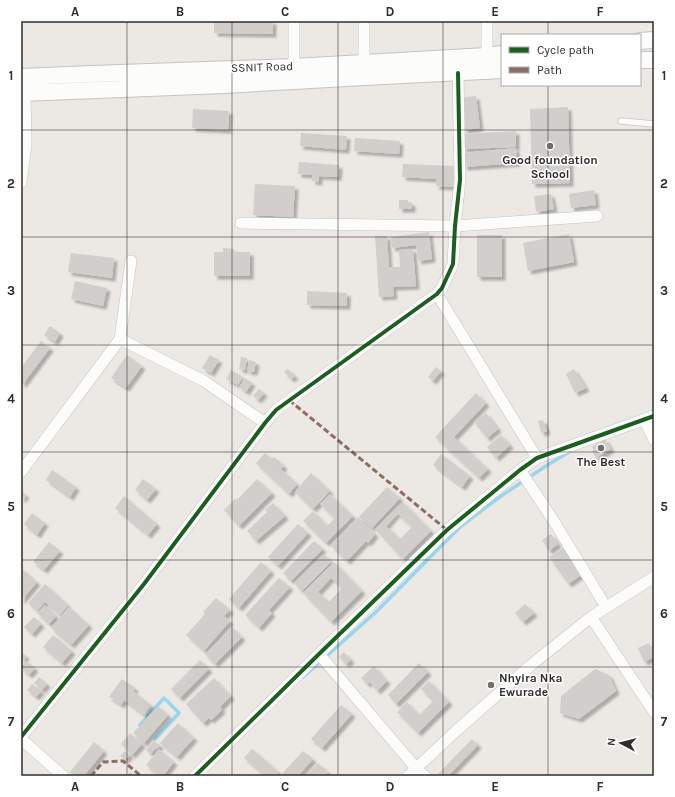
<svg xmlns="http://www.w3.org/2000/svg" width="675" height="797" viewBox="0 0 675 797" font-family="Karla,sans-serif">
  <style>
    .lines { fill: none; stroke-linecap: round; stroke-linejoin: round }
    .stream { stroke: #99d6ec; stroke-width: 3.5 }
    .building { fill: #d1cecb; fill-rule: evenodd; filter: url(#shadow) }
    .lane-casing { stroke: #c5c4c5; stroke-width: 7 }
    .street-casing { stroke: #c5c4c5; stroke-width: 12 }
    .secondary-casing { stroke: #c5c4c5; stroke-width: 18 }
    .lane { stroke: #fcfcfb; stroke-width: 5.5 }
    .street { stroke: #fcfcfb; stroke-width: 11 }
    .secondary { stroke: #fcfcfb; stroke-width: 16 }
    .quiet { stroke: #8d6e63; stroke-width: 3; stroke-dasharray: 6 3; stroke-linecap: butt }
    .cycleway-casing { stroke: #fff; stroke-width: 6 }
    .cycleway { stroke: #1b5e20; stroke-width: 4 }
    .grid { fill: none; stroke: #2e2e2e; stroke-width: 1; stroke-opacity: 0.55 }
    .poi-dot { fill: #706f6e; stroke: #fff; stroke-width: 1.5 }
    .labels { text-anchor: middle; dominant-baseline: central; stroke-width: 3; stroke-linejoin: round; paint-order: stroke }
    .street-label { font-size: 12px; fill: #2e2e2e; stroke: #fff }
    .poi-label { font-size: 12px; font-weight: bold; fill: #2e2e2e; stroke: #fff }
    .neatline { fill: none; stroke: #2e2e2e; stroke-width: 1.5 }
    .grid-label { font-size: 13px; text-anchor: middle; font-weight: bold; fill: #2e2e2e }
  </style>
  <defs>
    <filter id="shadow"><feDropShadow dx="3.5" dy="3.5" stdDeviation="1" flood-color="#0004"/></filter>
  </defs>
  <rect width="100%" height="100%" fill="#ece8e4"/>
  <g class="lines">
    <!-- stream -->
    <path class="stream" d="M303,677L377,611L460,527L501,496L546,466L572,450
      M140,725L164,698L179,713L155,739"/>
  </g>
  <!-- building -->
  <path class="building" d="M214,21H273V34L214,33Z
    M476,96L480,128L464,130L460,98Z
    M568,107L570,183L532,184L530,109Z
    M193,109L229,111L228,130L192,128Z
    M516,131V147L463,149V134Z
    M301,133L347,136L346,150L300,146Z
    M355,138L400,141L399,154L354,151Z
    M516,148L517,163L464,167L463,153Z
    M299,162L339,165L338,177L319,176V182L312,181V175L298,174Z
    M403,164L455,166L454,187L436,186V179L402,177Z
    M255,184L295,186L293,217L253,215Z
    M594,190L596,205L571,208L569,194Z
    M551,194L554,209L536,212L534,196Z
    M399,200H408V202L412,203V209H399Z
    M429,232L432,259L418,261L416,245L392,248L391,237Z
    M569,234L574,262L528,271L523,243Z
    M477,235H502V277H477Z
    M375,236H387L389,267H400L399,250L413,249L416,286L393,287L394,296L379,297Z
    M223,248L234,249V252H250V276H214V252H223Z
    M71,253L114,258L112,278L68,272Z
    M75,281L107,288L103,306L71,299Z
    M307,291L347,293V306L307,305Z
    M50,326L60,333L55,342L44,335Z
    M41,341L50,348L23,384L21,383V368Z
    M127,355L142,366L126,388L111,378Z
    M210,355L219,360L211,373L202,368Z
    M241,357L247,358L245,370L239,369Z
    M249,360L256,362L254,372L247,371Z
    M436,367L441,371L433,381L428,377Z
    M288,369L295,376L291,379L284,372Z
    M574,369L586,388L575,393L566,374Z
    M231,370L243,377L238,385L226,379Z
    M245,378L252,383L246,392L239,387Z
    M259,389L264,393L258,400L253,396Z
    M476,393L486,403L454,437L488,469L479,478L435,437Z
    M486,413L498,429L487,438L474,422Z
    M543,420L547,431L541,433L538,421Z
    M501,435L510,445L496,458L487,447Z
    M605,439L611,449L596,458L592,451L594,450L592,447Z
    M265,453L272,459L274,457L284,466L281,469L297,484L289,494L256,463Z
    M441,454L470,476L462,487L433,465Z
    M52,470L76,487L70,497L46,480Z
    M311,473L330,491L313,509L295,492Z
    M143,479L156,489L147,500L135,490Z
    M257,479L272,493L239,526L224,510L236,498L237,500Z
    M387,487L400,498L372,528L359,517Z
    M21,491L26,495L21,500Z
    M330,494L353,516L326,543L303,521L313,511L327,526L335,518L320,504Z
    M124,496L157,524L148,535L115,508Z
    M403,502L431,531L403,559L375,529ZM397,513L412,527L400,539L386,526Z
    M273,503L285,516L256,541L247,531L267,512L265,510Z
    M32,513L45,523L37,535L24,524Z
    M358,517L375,534L368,543L366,541L347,561L331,546Z
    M298,524L308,533L278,566L268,557Z
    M551,534L558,544L549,551L542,540Z
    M314,541L323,549L291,581L283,573Z
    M49,542L60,551L44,570L33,562Z
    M563,548L581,575L568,584L549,557Z
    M324,554L331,562L302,591L294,583Z
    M261,562L271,571L239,608L229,599Z
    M334,562L362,591L331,622L303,593ZM331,578L342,588L329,602L318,592Z
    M22,569L37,582L21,601V570Z
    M279,578L290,587L269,610L272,613L259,628L245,615Z
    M45,584L68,605L60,615L45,602L37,611L28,603Z
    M216,598L230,610L224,616L230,621L204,651L186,635L205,614L203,612Z
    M525,604L534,613L523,622L515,613Z
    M45,605L56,616L49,624L37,613Z
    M69,607L89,625L71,645L51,628Z
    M34,617L41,624L32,634L24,627Z
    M232,627L242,637L215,664L205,654Z
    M53,635L72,651L62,663L43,647Z
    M649,643L654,653V657L644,662L638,648Z
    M21,652L26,656L21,662Z
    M344,652L351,660L346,664L339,657Z
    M200,660L209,669L180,698L171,689Z
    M26,661L35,668L29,675L21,668Z
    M419,663L428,672L396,704L388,695Z
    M374,666L387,681L377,691L370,682L367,684L361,678Z
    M595,669L609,675L616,691L579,719L560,713L561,696Z
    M39,677L47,684L42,690L34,683Z
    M214,678L231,696L220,707L222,710L211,720L209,718L203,723L186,704Z
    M122,679L135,688L133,691L151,705L144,715L124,700L121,705L109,697Z
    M429,681L449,702L418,733L397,712L407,702L419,715L433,701L421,689Z
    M32,684L41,691L36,697L27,690Z
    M341,705L352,714L322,748L311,739Z
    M158,706L168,715L144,743L133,733Z
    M178,723L194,738L177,757L160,743Z
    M130,733L142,744L132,755L121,744Z
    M472,739L478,745L448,776H436Z
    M154,741L160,745L157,749L155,748L151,754L146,750Z
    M94,742L104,751L84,776H74L70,772Z
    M159,749L174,762L163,776H159L146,765Z
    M252,749L279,772L276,776H266L244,758Z
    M125,751L130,755L125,760L120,756Z
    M303,751L313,759L298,776H280Z
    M318,763L328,772L324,776H306Z
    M130,772L135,776H126Z"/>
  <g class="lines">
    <!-- lane casing -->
    <g class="lane-casing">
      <path id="lane" d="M621,121L654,124"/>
    </g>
    <!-- street casing -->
    <g class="street-casing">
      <path id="street" d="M487,21V56
        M364,63V21
        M294,67V21
        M21,183L26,144L25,93
        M241,223L455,226L597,216
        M437,294L537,458
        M120,339L131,261
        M644,419L654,440
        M520,470L555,523L606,607
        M21,472L120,339L204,381L265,423
        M591,617L654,712
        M319,654L416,768L425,776
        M21,737L144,584L265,423L276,410L437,294L442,288L453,264L455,226L460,180L458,73
        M21,739L63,776
        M195,776L319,654L447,530L520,470L537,458L654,416
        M408,776L456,731L531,665L591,617L654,577"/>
    </g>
    <!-- secondary casing -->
    <g class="secondary-casing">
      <path id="secondary" d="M640,41L654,40
        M640,60H654
        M21,77L92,74L294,67L487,56L502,54
        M21,93L224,85L364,77L502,70"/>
    </g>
    <!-- lane -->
    <use href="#lane" class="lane"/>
    <!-- street -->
    <use href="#street" class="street"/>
    <!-- secondary -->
    <use href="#secondary" class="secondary"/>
    <!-- quiet -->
    <path class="quiet" d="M289,400L447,530
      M91,776L103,762L123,761L141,776"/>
    <!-- cycleway casing -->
    <g class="cycleway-casing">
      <path id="cycleway" d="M21,737L144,584L265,423L276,410L437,294L442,288L453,264L455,226L460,180L458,73
        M195,776L319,654L447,530L520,470L537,458L654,416"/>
    </g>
    <!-- cycleway -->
    <use href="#cycleway" class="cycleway"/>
  </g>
  <!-- grid -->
  <path class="grid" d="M127,21V776M232,21V776M338,21V776M443,21V776M548,21V35M548,85V776M21,130H654M21,237H654M21,345H654M21,452H654M21,560H654M21,667H654"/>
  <!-- markers -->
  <g class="poi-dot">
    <circle cx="550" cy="146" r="4"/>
    <circle cx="601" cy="448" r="4"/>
    <circle cx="491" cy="685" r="4"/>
  </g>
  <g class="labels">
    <!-- street labels -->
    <g class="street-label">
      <text transform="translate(262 67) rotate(-2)">SSNIT Road</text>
    </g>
    <!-- poi labels -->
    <g class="poi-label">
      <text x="550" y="160">Good foundation<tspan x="550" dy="14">School</tspan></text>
      <text x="601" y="462">The Best</text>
      <text x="499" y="678" text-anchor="start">Nhyira Nka<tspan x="499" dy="14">Ewurade</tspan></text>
    </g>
  </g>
  <!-- border -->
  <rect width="675" height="797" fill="none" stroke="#ffffff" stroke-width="44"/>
  <!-- legend -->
  <rect x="501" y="34" width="140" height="52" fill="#ffffff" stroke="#ababab"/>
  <rect x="509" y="47" width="20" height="6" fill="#1b5e20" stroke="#ababab"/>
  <text x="537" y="54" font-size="12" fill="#2e2e2e">Cycle path</text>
  <rect x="509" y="67" width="20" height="6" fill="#8d6e63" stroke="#ababab"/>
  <text x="537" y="74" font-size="12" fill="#2e2e2e">Path</text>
  <!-- north arrow -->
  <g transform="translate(621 743) rotate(277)" stroke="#ffffff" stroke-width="3" paint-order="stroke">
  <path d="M0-3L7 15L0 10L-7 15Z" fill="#2e2e2e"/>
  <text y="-6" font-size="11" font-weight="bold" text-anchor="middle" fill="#2e2e2e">N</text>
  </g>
  <rect x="22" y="22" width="631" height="753" class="neatline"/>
  <g class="grid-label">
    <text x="75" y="16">A</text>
    <text x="180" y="16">B</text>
    <text x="285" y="16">C</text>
    <text x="390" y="16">D</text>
    <text x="495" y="16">E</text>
    <text x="600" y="16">F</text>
    <text x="11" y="80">1</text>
    <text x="664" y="80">1</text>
    <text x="11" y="188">2</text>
    <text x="664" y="188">2</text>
    <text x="11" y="295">3</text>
    <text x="664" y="295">3</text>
    <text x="11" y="403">4</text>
    <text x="664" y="403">4</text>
    <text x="11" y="511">5</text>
    <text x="664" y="511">5</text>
    <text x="11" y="618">6</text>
    <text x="664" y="618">6</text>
    <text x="11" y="726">7</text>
    <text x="664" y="726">7</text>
    <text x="75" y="791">A</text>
    <text x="180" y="791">B</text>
    <text x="285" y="791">C</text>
    <text x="390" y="791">D</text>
    <text x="495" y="791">E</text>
    <text x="600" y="791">F</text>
  </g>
</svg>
